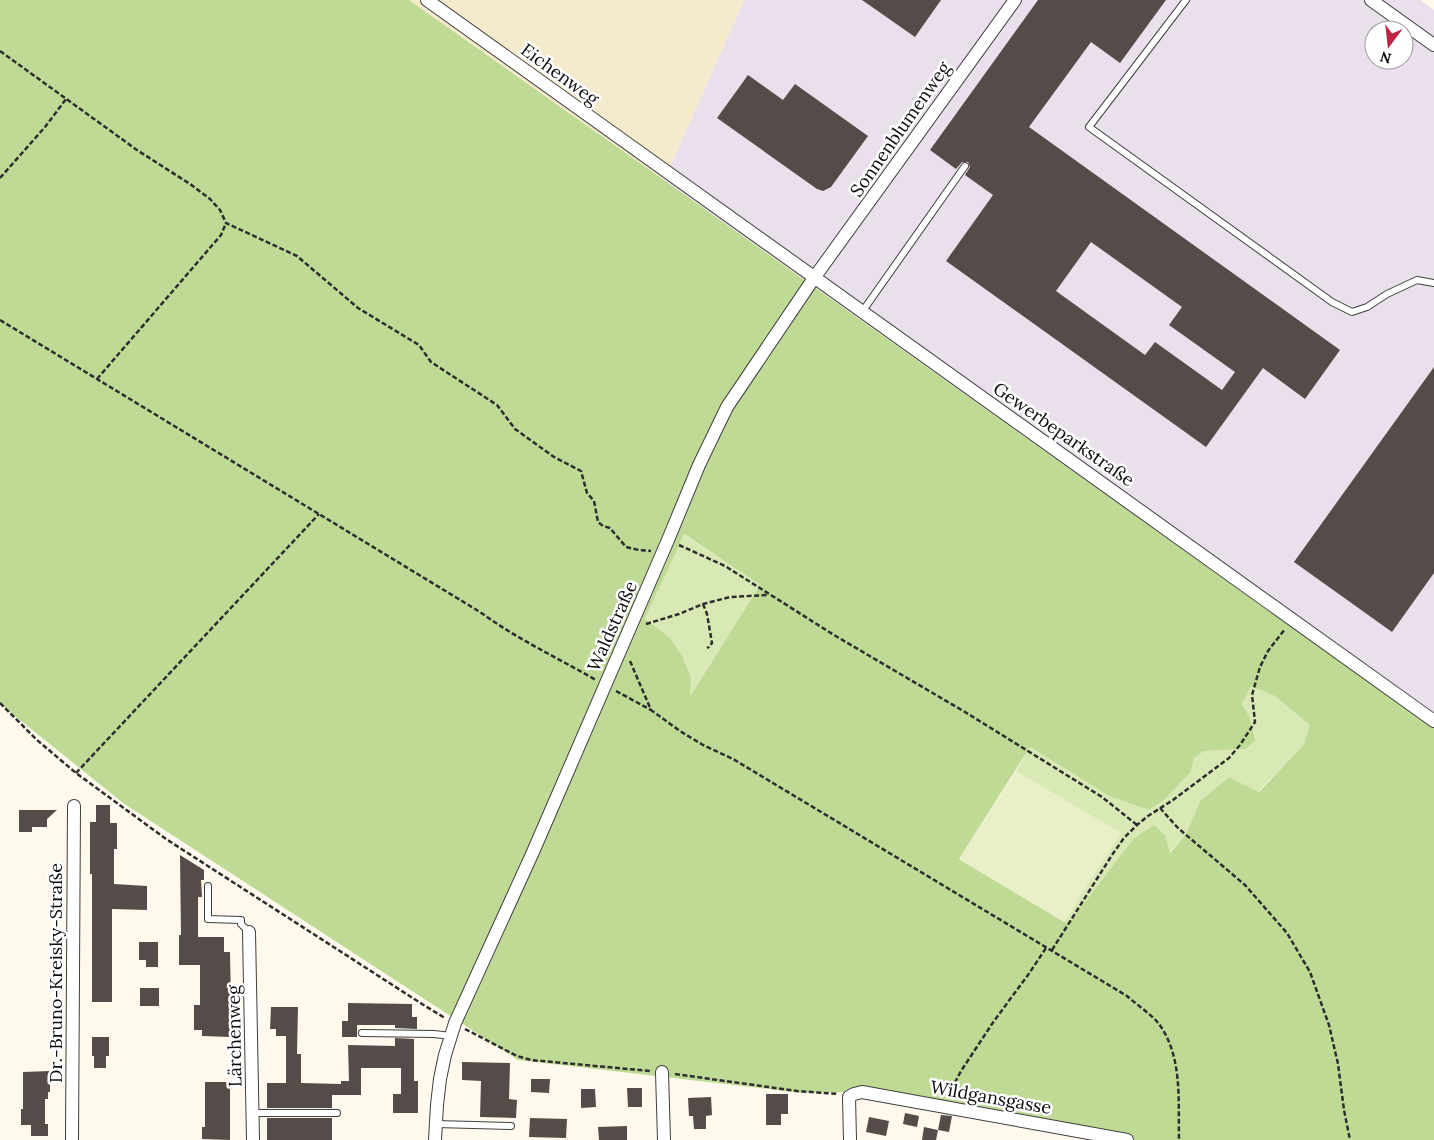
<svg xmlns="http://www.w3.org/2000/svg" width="1434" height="1140" viewBox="0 0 1434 1140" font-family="Lora,serif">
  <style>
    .industrial { fill: #e9e0ec; fill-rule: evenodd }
    .farmland { fill: #f5ebcc }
    .green { fill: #d9e9b6 }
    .forest { fill: #bfda95; fill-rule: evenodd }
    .pitch { fill: #e9f0c7 }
    .building { fill: #554c49; fill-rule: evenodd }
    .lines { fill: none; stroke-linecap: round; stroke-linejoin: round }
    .service-casing { stroke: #3f3f3f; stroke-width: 8 }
    .minor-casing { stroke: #3f3f3f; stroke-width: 14 }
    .path { stroke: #2e2e2e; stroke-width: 2.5; stroke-dasharray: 5 2.5; stroke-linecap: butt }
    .service { stroke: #fff; stroke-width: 6 }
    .minor { stroke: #fff; stroke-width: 12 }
    .labels { text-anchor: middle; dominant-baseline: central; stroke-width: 5; stroke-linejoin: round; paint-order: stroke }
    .street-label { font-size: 18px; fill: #0c0c0c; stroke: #fff }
  </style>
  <rect width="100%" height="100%" fill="#fff8ec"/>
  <!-- industrial -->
  <path class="industrial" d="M744,0H1420L1434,10V728L664,180ZM1374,30H1404V60H1374Z"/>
  <!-- farmland -->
  <path class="farmland" d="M409,0H744L664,180Z"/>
  <!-- green -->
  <path class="green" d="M683,534L760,585L690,699L645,620Z
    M1251,685L1275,696L1311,725L1304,744L1258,792L1229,777L1200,801L1186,834L1169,853L1133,839L1068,924L1064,922L1016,771L1030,747L1111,797L1149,810L1164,800L1191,772L1194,758L1204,751L1246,749L1249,716L1242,704Z"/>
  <!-- forest -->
  <path class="forest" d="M0,0H409L664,180L1434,728V1140H1100L851,1092L802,1093L518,1060L123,803L0,704ZM684,534L760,585L690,697L691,678L682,656L670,638L645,619ZM1251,686L1275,696L1310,725L1304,744L1259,792L1229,777L1200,801L1186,834L1170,853L1165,835L1154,825L1133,839L1068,924L959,859L1030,747L1111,797L1149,810L1164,800L1191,772L1194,758L1204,751L1246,749L1255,740L1249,716L1242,704Z"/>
  <!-- pitch -->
  <path class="pitch" d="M1016,771L1121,833L1064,922L959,859Z"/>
  <!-- building -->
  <path class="building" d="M862,0H941L915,37Z
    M1038,0H1166L1120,63L1091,42L1029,127L1340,350L1305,399L1263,368L1206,447L946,261L993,195L965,175L970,167L968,162H962L956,169L930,150ZM1091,242L1182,307L1169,325L1235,372L1222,390L1155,342L1145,355L1056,291Z
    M748,75L783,100L795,84L868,136L831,187L823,191L817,189L717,118Z
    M1434,367V573L1392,632L1294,562Z
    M96,805H110V823H117V849H114V884L147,886V910L112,909V1002H92V874H90V822H96Z
    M19,810H57L47,819V827H32V832H19Z
    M180,855L204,870V880H201L202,897H198V937H224V952H230L231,1005H234V1025H231V1037L202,1036V1030H194V1005H200V965H179V935H181Z
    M139,942H158V967H146V960H139Z
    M140,988H159V1006H140Z
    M348,1003L412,1004V1017H417V1029L395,1028V1025H357V1037H342V1021H348Z
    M271,1007H298L297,1054H301V1083L341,1084V1081H349L348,1045L395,1046V1038L414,1039V1081H418V1113H393V1094H401V1068H361V1095H332V1108H267V1083H286V1036H276V1029H270Z
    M92,1037H109V1056H106V1068H94V1056H92Z
    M462,1062L510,1063L509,1099L517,1100L516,1118L480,1117L481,1081L462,1080Z
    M50,1071V1092H48V1099H45V1124H48V1136H31V1125H21V1109H23V1072Z
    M531,1079H550L549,1093L531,1092Z
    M205,1082H230V1140L202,1139V1127H205Z
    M627,1088H642V1107H628Z
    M581,1089H595L596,1107L581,1108Z
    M766,1094H788V1114H781V1125H766Z
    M711,1097L712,1115L706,1116V1129H694L693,1116H689L688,1098Z
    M905,1113L919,1116L917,1127L903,1124Z
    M941,1115L952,1116L949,1132L938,1130Z
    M869,1117L889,1121L886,1136L866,1132Z
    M267,1118H332V1140H267Z
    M530,1118L567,1119L566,1138L529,1137Z
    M627,1126V1140H599L598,1127Z
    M924,1127L938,1130L936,1140H922Z"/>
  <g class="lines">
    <!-- service casing -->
    <g class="service-casing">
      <path id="service" d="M1186,0L1089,127L1332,302L1352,312L1367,307L1387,294L1417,280L1434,283
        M862,312L965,166
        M208,886V919L241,920V924L249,932
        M362,1033L434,1034L451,1036
        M253,1113H337
        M436,1124L511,1126"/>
    </g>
    <!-- minor casing -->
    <g class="minor-casing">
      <path id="minor" d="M427,0L1434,721
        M1371,0L1434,45
        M249,932L253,1140
        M662,1072L664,1140
        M72,1140L74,806
        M435,1140L437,1105L440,1079L445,1055L455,1023L533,852L668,540L699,465L727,407L814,278L1015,0
        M850,1140L849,1097L854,1094L862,1092L1127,1140"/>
    </g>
    <!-- path -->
    <path class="path" d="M0,51L137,150L190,184L210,199L220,210L226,223L297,256L358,308L419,345L431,362L497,405L515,429L554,457L581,471L587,493L594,501L598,522L603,526L610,528L626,547L639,550L651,551
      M0,178L45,127L66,99
      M0,320L480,612C517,639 556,657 596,680
      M97,379L221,235L226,223
      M679,545L725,566L834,635L965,712L1102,797L1137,825
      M703,604L707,614L712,643L709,647L707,648
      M646,624L679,614L703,604L730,597L768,595
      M630,661L651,710L680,731L703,745L733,759L1127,996C1137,1005 1151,1014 1159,1024C1183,1057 1178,1101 1179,1140
      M616,691L651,710
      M0,703L37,740L76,773L166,839L422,1004L445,1018
      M76,773L319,514
      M1160,808L1178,828L1245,885L1287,933L1310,972L1329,1025L1338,1064L1344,1110L1350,1140
      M1052,950L1112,855L1124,838L1137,825L1148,816L1173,800L1229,758L1240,745L1255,722L1252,695L1260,667L1268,651L1285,629
      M465,1029L517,1056L531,1060L650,1071
      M675,1074L797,1091L838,1094
      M948,1096L961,1071L994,1021L1028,975L1046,948"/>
    <!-- service -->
    <use href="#service" class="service"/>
    <!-- minor -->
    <use href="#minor" class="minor"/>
  </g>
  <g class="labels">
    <!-- street labels -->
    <g class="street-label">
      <text transform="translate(560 74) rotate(36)">Eichenweg</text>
      <text transform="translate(900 129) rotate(-55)">Sonnenblumenweg</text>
      <text transform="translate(1064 434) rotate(35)">Gewerbeparkstraße</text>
      <text transform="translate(612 626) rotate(-66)">Waldstraße</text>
      <text transform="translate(55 973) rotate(-90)">Dr.-Bruno-Kreisky-Straße</text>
      <text transform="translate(234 1036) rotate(-91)">Lärchenweg</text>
      <text transform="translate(991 1097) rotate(10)">Wildgansgasse</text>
    </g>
  </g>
  <!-- north arrow -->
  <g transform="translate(1389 45) rotate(195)"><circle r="24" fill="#ffffff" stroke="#9e9e9e"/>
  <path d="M0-4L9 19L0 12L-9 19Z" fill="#be2343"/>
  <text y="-8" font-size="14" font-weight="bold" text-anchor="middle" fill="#0c0c0c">N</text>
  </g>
</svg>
